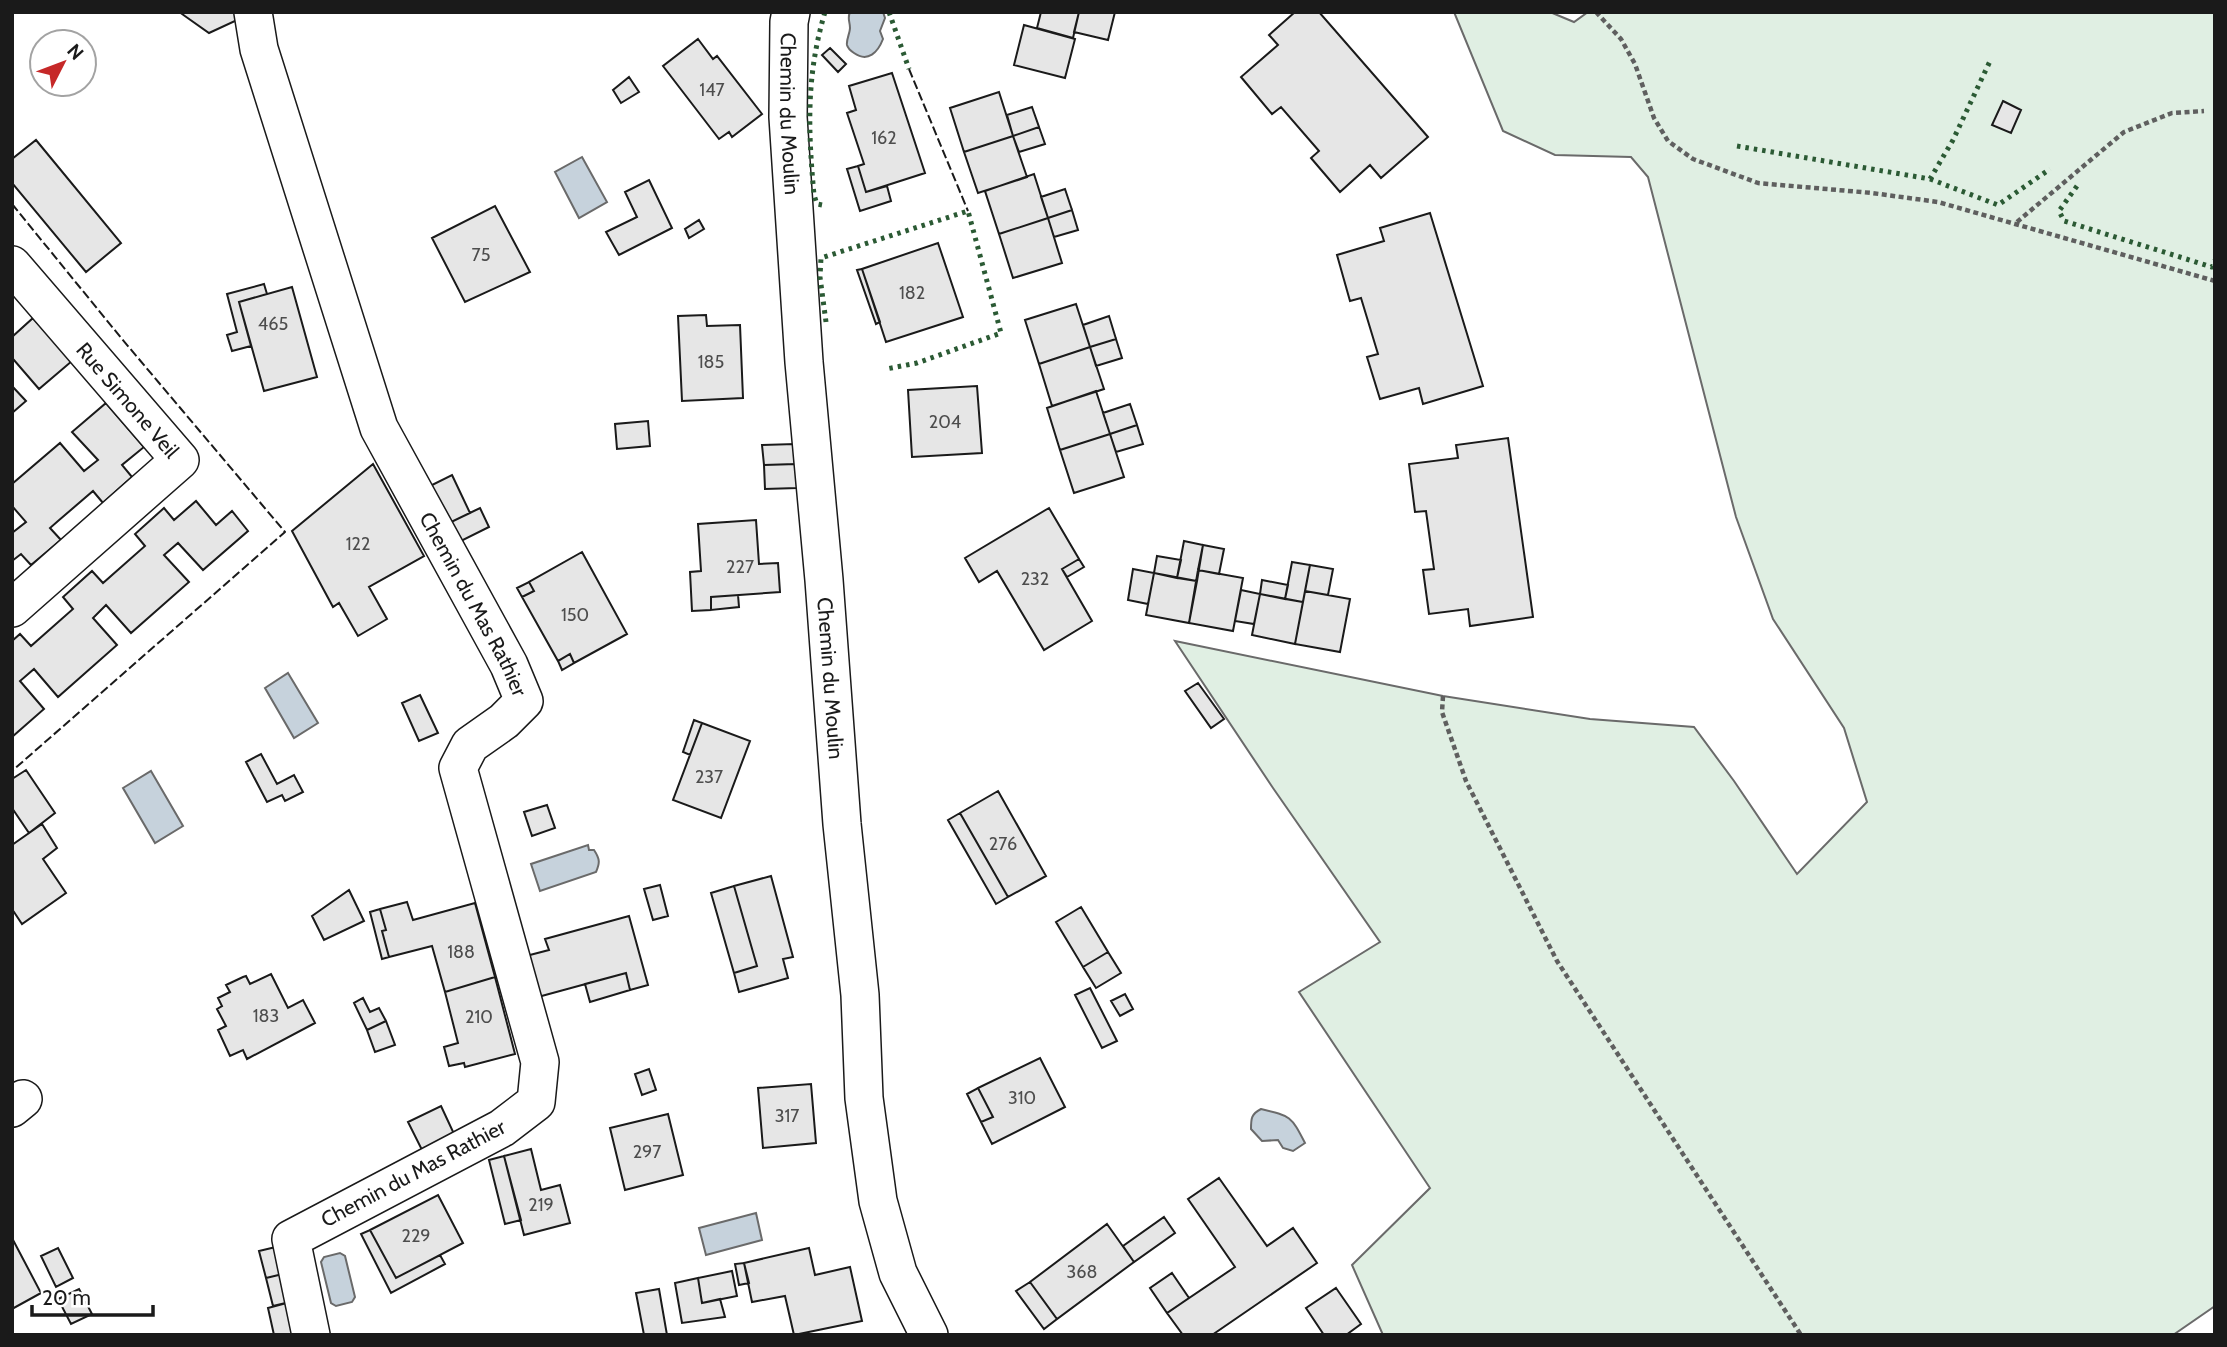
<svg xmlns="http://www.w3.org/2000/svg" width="2227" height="1347" viewBox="0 0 2227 1347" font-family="Cabin,sans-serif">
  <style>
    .green { fill: #e0efe3; stroke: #6a6a6a; stroke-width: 2 }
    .water { fill: #c6d2dc; stroke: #6a6a6a; stroke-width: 2 }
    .building { fill: #e6e6e6; stroke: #1a1a1a; stroke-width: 2 }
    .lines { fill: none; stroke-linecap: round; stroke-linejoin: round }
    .street-casing { stroke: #1a1a1a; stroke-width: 40 }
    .path { stroke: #5f5f5f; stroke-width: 4.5; stroke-dasharray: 5 3.5; stroke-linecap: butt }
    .street { stroke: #fff; stroke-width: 37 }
    .hedge { stroke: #2b5a34; stroke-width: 5; stroke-dasharray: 3.5 5; stroke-linecap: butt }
    .fence { stroke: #1a1a1a; stroke-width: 2; stroke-dasharray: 9 3.5; stroke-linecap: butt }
    .labels { text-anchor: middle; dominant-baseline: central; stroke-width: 5; stroke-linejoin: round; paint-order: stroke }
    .number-label { font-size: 18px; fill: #4d4d4d }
    .street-label { font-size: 21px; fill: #1a1a1a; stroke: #fff }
  </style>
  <rect width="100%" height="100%" fill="#fff"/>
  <!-- green -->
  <path class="green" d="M1454,12H1550L1574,22L1588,12H2215V1306L2173,1335H1383L1352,1265L1430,1188L1299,992L1380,942L1273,788L1175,641L1443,696L1590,719L1694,727L1734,781L1797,874L1867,802L1844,728L1773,619L1736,517L1648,177L1631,157L1555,155L1503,131Z"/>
  <!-- water -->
  <path class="water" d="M850,12H883L885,18L880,31L883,39C878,52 868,63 854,53C851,51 848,49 847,45C846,40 850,33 850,28C850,21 847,19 850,12Z
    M582,157L607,202L579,218L555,172Z
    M288,673L318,723L294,738L265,688Z
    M151,771L183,826L155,843L123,788Z
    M588,845L589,850H594C600,859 600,863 596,872L540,891L531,864Z
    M1261,1109C1291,1116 1291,1116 1305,1143L1293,1151L1283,1148L1278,1140L1262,1141L1251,1129C1251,1119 1251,1114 1261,1109Z
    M756,1213L762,1240L706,1255L699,1228Z
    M340,1253L345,1256L355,1297L352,1302L336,1306L331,1303L321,1262L324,1257Z"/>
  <!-- building -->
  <path class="building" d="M186,12H247L248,15L209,33L182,14Z
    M1041,12H1079L1073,38L1037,28Z
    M1079,12H1115L1108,40L1074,32Z
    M1295,12H1319L1428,137L1381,178L1370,165L1340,192L1311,158L1319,151L1281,107L1272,114L1241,77L1278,45L1269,35Z
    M1024,25L1075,39L1065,78L1014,65Z
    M698,39L713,59L717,56L762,114L732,137L729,132L719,139L663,66Z
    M830,48L846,64L838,72L822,55Z
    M892,73L925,173L866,192L858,166L864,164L847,113L856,110L849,86Z
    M629,77L639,92L621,103L613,90Z
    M999,92L1013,136L964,152L950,108Z
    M2003,101L2021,110L2011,133L1992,125Z
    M1032,107L1039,127L1013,136L1007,115Z
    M1039,127L1045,144L1019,152L1013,136Z
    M1013,136L1027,177L978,193L964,152Z
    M36,140L121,243L86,272L12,183V159Z
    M858,166L866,192L887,186L891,201L860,211L847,169Z
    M1034,174L1048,218L999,234L985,191Z
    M649,180L672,228L619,255L606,232L637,217L625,192Z
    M1065,189L1072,210L1048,218L1041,197Z
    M495,206L530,272L465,302L432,238Z
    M1072,210L1078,230L1054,237L1048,218Z
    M1430,213L1483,386L1423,404L1419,388L1380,399L1367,357L1378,354L1361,298L1350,301L1337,255L1384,241L1380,228Z
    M1048,218L1062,263L1013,278L999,234Z
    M699,220L704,229L689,238L685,229Z
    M938,243L963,317L886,342L862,269Z
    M862,269L880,322L876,324L857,270Z
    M264,284L267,294L239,302L251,346L232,351L227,335L237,332L227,294Z
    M292,287L317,377L264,391L239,302Z
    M1076,304L1090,347L1039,364L1025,320Z
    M706,315L707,326L740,325L743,398L682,401L678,316Z
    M1109,316L1116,339L1090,347L1083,325Z
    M33,318L72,361L39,389L14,360L12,361V337Z
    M1116,339L1122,358L1096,366L1090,347Z
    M1090,347L1104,389L1052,406L1039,364Z
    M12,386L26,401L12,413Z
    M977,386L982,453L912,457L908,390Z
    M1096,391L1110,434L1060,450L1047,408Z
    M106,403L144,447L122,465L132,477L103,503L93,491L58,521L50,528L61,540L31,565L21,554L12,561V533L26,522L12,506V484L60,443L84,471L98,460L72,432Z
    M1130,404L1137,425L1110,434L1103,413Z
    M648,421L650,446L617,449L615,424Z
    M1137,425L1143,444L1116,452L1110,434Z
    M1110,434L1124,477L1074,493L1060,450Z
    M1508,438L1533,617L1470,626L1468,609L1429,614L1423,570L1434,569L1426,511L1415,512L1409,464L1458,458L1456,445Z
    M795,444V464L764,465L762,445Z
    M373,464L424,556L369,587L387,619L358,636L339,603L333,607L292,531Z
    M797,464V488L765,489L764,465Z
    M452,475L470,513L447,524L428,487Z
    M196,501L216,525L232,511L248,531L203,570L178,543L164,555L189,582L131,633L106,605L93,618L117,645L58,697L34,669L20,681L44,709L12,737V641L20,634L31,646L73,609L63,597L92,571L103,583L145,546L135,534L164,508L174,520Z
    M480,508L489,527L457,543L447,524Z
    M1049,508L1079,559L1062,569L1092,621L1044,650L997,571L979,582L965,558Z
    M756,520L759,564L778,563L780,592L711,597V610L692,611L690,572L701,571L698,524Z
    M1184,541L1203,545L1197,581L1177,578Z
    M1203,545L1224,549L1219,574L1198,570Z
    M582,552L627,634L574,663L570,654L558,661L522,597L534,591L529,582Z
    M1157,556L1181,560L1177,578L1154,573Z
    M1079,559L1084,567L1067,577L1062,569Z
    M1292,562L1310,565L1303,602L1285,599Z
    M1310,565L1333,569L1328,595L1305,591Z
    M1133,569L1154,573L1148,604L1128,600Z
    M1198,570L1243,578L1233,631L1189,623Z
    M1154,573L1197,581L1189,623L1146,615Z
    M1262,580L1288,585L1285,599L1260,594Z
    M529,582L534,591L522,597L517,588Z
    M1241,590L1260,594L1254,624L1235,621Z
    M1305,591L1350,599L1340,652L1295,644Z
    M1260,594L1303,602L1295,644L1252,635Z
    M738,595L739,607L711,610V597Z
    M570,654L574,663L562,670L558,661Z
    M1198,683L1224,719L1211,728L1185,691Z
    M420,695L438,733L419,741L402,703Z
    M694,720L702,723L690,755L683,752Z
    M702,723L750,741L721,818L673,800Z
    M261,754L277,784L294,775L303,792L285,801L282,795L267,802L246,762Z
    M26,770L55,813L29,833L12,808V779Z
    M998,791L1046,876L1008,897L960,813Z
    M547,805L555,828L532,836L524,812Z
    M960,813L1008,897L996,904L948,820Z
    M42,824L57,848L43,859L66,893L22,924L12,909V845Z
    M771,876L793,957L783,959L788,978L739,992L734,973L757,966L734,886Z
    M660,885L668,916L653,920L644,889Z
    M734,886L757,966L734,973L711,893Z
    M349,890L364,921L324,940L312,916Z
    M407,902L413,920L475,903L495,977L445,992L432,946L389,957L382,931L386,930L380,909Z
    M1081,907L1108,952L1083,967L1056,922Z
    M380,909L386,930L382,931L389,957L382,959L370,912Z
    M629,916L648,985L630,990L626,973L538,997L526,956L549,950L545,939Z
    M1108,952L1121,973L1096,988L1083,967Z
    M626,973L630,990L590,1002L585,984Z
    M271,974L288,1008L303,1000L315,1023L247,1059L243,1050L230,1056L218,1030L226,1026L217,1009L222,1006L218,998L230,992L226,985L243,977L246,976L250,984Z
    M495,977L515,1054L465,1067L464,1063L449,1066L444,1047L458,1043L445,992Z
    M1090,988L1117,1041L1102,1048L1075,995Z
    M1125,994L1133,1009L1120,1016L1111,1001Z
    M363,998L370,1012L379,1008L386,1021L367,1030L354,1003Z
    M386,1021L395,1045L375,1052L367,1030Z
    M1040,1058L1065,1107L992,1144L981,1122L993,1117L978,1088Z
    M649,1069L656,1090L642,1095L635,1074Z
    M811,1084L816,1143L763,1148L758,1088Z
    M978,1088L993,1117L981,1122L967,1094Z
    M441,1106L455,1136L423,1152L408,1122Z
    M668,1114L683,1175L625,1190L610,1128Z
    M531,1149L541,1190L560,1185L570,1223L524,1235L504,1156Z
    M504,1156L521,1220L505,1224L489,1160Z
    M1219,1178L1267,1246L1293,1228L1317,1263L1212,1335H1183L1167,1313L1235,1267L1188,1199Z
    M438,1195L463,1243L396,1278L370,1230Z
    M1164,1217L1175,1233L1134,1262L1123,1246Z
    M1107,1224L1134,1262L1057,1319L1030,1282Z
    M370,1230L396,1278L440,1255L445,1264L391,1293L361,1234Z
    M12,1238L41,1293L12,1309Z
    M280,1246L287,1273L266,1278L259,1251Z
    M58,1248L73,1278L56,1287L41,1256Z
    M809,1248L815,1275L850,1267L862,1321L794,1335L785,1296L752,1302L744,1263Z
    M744,1263L749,1283L739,1285L735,1264Z
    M732,1271L737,1296L702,1303L698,1278Z
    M287,1273L294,1301L273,1306L266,1278Z
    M1172,1273L1189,1298L1167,1313L1150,1288Z
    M698,1278L702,1303L720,1299L725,1317L682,1323L675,1283Z
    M1030,1282L1057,1319L1044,1329L1016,1291Z
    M1336,1288L1361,1324L1346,1335H1324L1306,1308Z
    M79,1289L92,1314L71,1324L58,1299Z
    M659,1289L667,1335H644L636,1293Z
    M294,1301L302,1335H274L268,1308Z"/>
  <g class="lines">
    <!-- street casing -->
    <g class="street-casing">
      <g id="street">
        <path id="s1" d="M253,12L259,49L379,428L509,665L524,701L504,721L470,745L458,768L540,1062L536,1102L502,1128L291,1239L311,1335"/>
        <path id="s2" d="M791,12L789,22L788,117L804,362L824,580L842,824L860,995L864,1098L878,1201L898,1273L929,1335"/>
        <path id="s3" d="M12,265L180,460L12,608"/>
        <path d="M12,1108L23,1099"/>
      </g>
    </g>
    <!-- path -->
    <path class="path" d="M1596,12L1621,39L1635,64L1654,118L1668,141L1693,159L1758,183L1872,193L1938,202L2215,281
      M2017,222L2124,132L2172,113L2204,111
      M1443,696L1442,712L1466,781L1557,961L1801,1335"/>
    <!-- street -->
    <use href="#street" class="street"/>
    <!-- hedge -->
    <path class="hedge" d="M889,12L909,69
      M1737,146L1930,179L1953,140L1991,59
      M1930,179L1998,205L2050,169
      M2077,186L2059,211L2064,221L2212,267L2215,260
      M822,205L817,204L814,195C808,129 806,76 825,12
      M826,322L820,277L821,258L968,211L1001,333L917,363L886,369"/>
    <!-- fence -->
    <path class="fence" d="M909,69L968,211
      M12,204L122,339L285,532L12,771"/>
  </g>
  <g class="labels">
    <!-- number labels -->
    <g class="number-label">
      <text x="712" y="90">147</text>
      <text x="884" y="138">162</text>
      <text x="481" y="255">75</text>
      <text x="912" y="293">182</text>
      <text x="273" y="324">465</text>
      <text x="711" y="362">185</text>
      <text x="945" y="422">204</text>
      <text x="358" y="544">122</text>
      <text x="740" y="567">227</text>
      <text x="1035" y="579">232</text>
      <text x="575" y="615">150</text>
      <text x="709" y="777">237</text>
      <text x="1003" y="844">276</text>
      <text x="461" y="952">188</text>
      <text x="266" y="1016">183</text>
      <text x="479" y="1017">210</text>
      <text x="1022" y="1098">310</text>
      <text x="787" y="1116">317</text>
      <text x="647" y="1152">297</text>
      <text x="541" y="1205">219</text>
      <text x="416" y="1236">229</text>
      <text x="1082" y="1272">368</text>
    </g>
    <!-- street labels -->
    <g class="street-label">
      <text stroke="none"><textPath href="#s2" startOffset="102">Chemin du Moulin</textPath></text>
      <text stroke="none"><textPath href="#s3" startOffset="178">Rue Simone Veil</textPath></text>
      <text stroke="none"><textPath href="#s1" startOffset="635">Chemin du Mas Rathier</textPath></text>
      <text stroke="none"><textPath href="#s2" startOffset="668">Chemin du Moulin</textPath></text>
      <text transform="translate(413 1173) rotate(-28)">Chemin du Mas Rathier</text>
    </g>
  </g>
  <!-- border -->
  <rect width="2227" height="1347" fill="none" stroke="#1a1a1a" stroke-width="28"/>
  <!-- north arrow -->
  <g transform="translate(63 63) rotate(48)"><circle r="33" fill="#ffffff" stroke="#a3a3a3" stroke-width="2"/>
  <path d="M0-5L12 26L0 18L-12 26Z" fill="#c62828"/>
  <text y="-10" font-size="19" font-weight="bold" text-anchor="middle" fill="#1a1a1a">N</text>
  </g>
  <!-- scale -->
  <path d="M32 1305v10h121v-10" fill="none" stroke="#1a1a1a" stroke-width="3.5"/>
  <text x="42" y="1305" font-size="21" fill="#1a1a1a" stroke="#ffffff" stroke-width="5" paint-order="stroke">20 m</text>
</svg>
